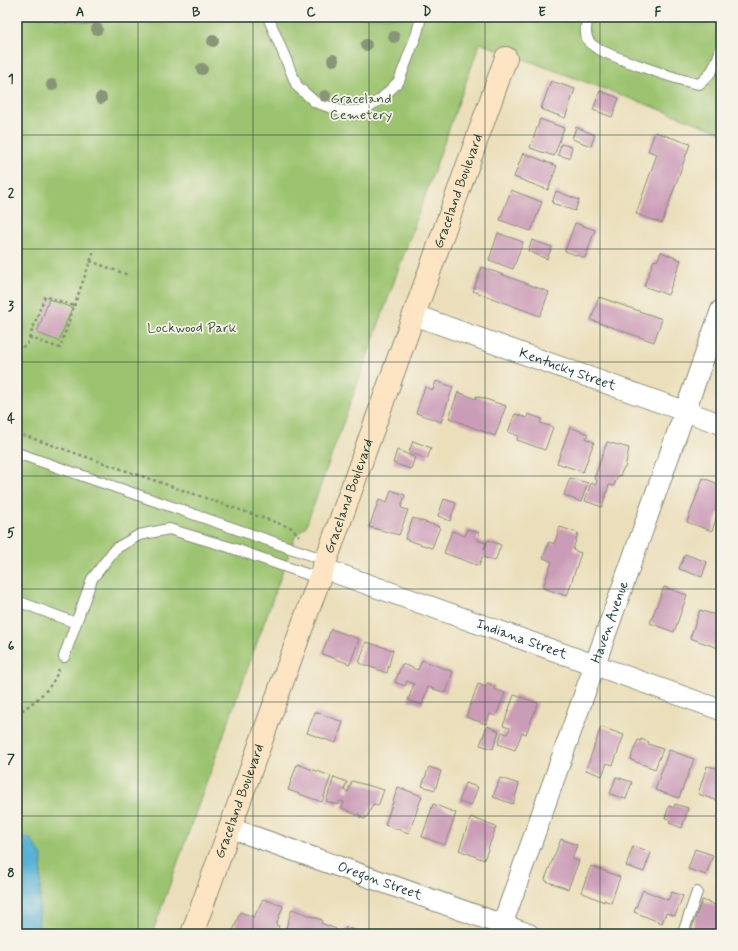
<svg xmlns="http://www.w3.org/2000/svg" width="738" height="951" viewBox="0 0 738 951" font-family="Mynerve,sans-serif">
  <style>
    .green { fill: #9cc470; stroke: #5e8052 }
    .water { fill: #59b2d6; stroke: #3c7885 }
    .building { fill: #cb9cb7 }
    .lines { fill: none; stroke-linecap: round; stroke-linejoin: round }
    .lane-casing { stroke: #858e78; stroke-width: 12 }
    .street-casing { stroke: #858e78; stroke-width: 22 }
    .secondary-casing { stroke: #858e78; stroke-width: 24 }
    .path { stroke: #858e78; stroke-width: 2.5; stroke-dasharray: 3 3; stroke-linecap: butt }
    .lane { stroke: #fff; stroke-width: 10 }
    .street { stroke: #fff; stroke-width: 20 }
    .secondary { stroke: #fde5c4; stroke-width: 22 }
    .tree { fill: #899577 }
    .grid { fill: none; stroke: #1f3d34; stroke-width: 1; stroke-opacity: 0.55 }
    .labels { text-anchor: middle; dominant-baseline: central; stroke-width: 3.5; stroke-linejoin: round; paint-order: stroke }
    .park-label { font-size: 14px; fill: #385840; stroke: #f7f3e8 }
    .street-label { font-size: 14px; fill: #1f3d34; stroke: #f7f3e8 }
    .neatline { fill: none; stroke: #1f3d34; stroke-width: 1.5 }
    .grid-label { font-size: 13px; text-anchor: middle; font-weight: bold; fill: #1f3d34 }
  </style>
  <rect width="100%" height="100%" fill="#f7f3e8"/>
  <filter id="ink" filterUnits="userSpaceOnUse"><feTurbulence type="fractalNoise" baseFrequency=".025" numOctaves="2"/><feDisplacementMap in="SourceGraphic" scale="8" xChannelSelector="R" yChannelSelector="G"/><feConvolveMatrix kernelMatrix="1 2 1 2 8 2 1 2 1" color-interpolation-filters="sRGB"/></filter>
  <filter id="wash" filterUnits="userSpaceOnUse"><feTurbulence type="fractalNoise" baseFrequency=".012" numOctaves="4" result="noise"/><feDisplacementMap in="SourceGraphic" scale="16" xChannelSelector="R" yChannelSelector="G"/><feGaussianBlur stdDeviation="0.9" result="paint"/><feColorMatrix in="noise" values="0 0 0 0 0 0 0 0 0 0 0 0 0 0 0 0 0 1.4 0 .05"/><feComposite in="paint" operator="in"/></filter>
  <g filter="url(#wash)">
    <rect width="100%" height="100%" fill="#ebdfbb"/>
    <!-- green -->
    <path class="green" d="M17,17H721V132L480,43L306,526L295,537L287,559L152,934H17Z"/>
    <!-- water -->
    <path class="water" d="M17,836L30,838L42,856L38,934H17Z"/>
    <g id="blocks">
      <!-- building -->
      <path class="building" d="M551,81L575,89L565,118L541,109Z
        M600,91L619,98L612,117L593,110Z
        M540,119L564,128L554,156L530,148Z
        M576,127L595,135L591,146L572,139Z
        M655,132L690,144L662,223L636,214L657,154L648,151Z
        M561,144L572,147L569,158L558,155Z
        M523,153L557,166L548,190L514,177Z
        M511,190L542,202L531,231L500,220Z
        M556,191L579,200L575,211L552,203Z
        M575,223L595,230L585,258L565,251Z
        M498,233L523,242L513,269L489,260Z
        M532,240L552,247L547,259L528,251Z
        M661,252L681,260L668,295L644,286L654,260L657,261Z
        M482,267L549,292L540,316L473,291Z
        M599,297L662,319L654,342L591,320Z
        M49,299L72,308L59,341L37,333Z
        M436,381L453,387L441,422L416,413L425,387L433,390Z
        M458,392L476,399V396L506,406L495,436L449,418Z
        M515,414L527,418L528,414L542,419L540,423L553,427L545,450L517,440L518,436L508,432Z
        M570,427L588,434L586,439L594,442L583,472L557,463Z
        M413,441L431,448L427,459L409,452Z
        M607,442L629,448L625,468L623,469L620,476L618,475L614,486L609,485L602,507L585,501L591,483L596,485L597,480L594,479Z
        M397,450L415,457L411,469L393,463Z
        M570,478L588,483L581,502L564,495Z
        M703,478L721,485V514L718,513L712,531L687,522Z
        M391,490L405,495L401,508L408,510L399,535L369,527L379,500L387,503Z
        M444,499L456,503L450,521L438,516Z
        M413,518L440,527L432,548L405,539Z
        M560,527L578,533L573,550L581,553L567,596L543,588L552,561H548L549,560L543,558L549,542L554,544Z
        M467,529L480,533L477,540L486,543L484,550L488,540L501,545L495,561L482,557L479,566L444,553L452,531L465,536Z
        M685,554L707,562L702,577L679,569Z
        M664,587L687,595L674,632L650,623Z
        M700,610L721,617V649L690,638Z
        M331,629L359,639L350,664L322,654Z
        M366,642L393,650L387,673L359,663Z
        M422,660L453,672L446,693L428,687L422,705L408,700L414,684L407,681L405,686L395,682L402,664L418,670Z
        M487,683L495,686L494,689L505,693L496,716L490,714L486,724L466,717L478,684L486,687Z
        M514,695L538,703L526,734L522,733L515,750L498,744L502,732L507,734L510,728L503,726Z
        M315,712L343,722L336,743L307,733Z
        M487,726L499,731L493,749L480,745Z
        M601,727L624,735L613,765L607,763L602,776L586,770Z
        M641,739L649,742L648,744L663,749L655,769L631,760L632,754L638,740L641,741Z
        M669,750L694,759L679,798L655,790Z
        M297,764L331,776L322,802L288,790Z
        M707,766L721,769V802L698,794Z
        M429,767L441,771L435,790L422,786Z
        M334,777L347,782L344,790L348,792L352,781L384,790L378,806L373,804L367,817H366L365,819L359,817L360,815L357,814V815L342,808L344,802L340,801L338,805L326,801Z
        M616,777L632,782L626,799L610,794Z
        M500,778L519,784L513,804L493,797Z
        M465,783L478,787L471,806L459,802Z
        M398,787L422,796L409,833L385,825Z
        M433,804L456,813L445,845L422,837Z
        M675,804L688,808L682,828L669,823L670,819L665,818L669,806L674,808Z
        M471,817L496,827L484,860L459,850Z
        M561,839L577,845L572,859L579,861L568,889L546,881L545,879Z
        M633,846L651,852L644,872L626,866Z
        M695,849L713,855L706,875L688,869Z
        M591,866L620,877L611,903L604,900V902L581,892Z
        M643,890L668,900L672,892L683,896L675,916L666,913L662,923L634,912Z
        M263,899L283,906L276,925L279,926L276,934H232L240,912L254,917Z
        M702,900L721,907V920L716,934L690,933Z
        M292,909L322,920L321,923L336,929L334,934H293L285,931Z
        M346,927L365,934H344Z"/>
    </g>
  </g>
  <g filter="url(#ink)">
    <use href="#blocks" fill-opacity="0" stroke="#858e78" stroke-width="1"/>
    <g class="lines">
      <!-- lane casing -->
      <g class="lane-casing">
        <path id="lane" d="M57,17L84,19L97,17
          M268,17L297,86L315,102L341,111H362L381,99L399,81L417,33L421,17
          M589,17C585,26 584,35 590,43C599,54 682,81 699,84C712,74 717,64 721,48
          M17,453L325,560
          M17,601L76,623L92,579L115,549L139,535L169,529L229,547L318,578
          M64,657L76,623
          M681,934L684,930L697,892"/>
      </g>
      <!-- street casing -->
      <g class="street-casing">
        <g id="street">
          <path id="s1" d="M414,315L721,424"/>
          <path id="s2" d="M322,568L721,710"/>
          <path id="s3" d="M230,828L529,934"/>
          <path id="s4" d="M499,934L721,310"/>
        </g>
      </g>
      <!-- secondary casing -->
      <g class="secondary-casing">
        <g id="secondary">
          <path id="s5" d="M192,934L506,58"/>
        </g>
      </g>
      <!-- path -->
      <path class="path" d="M90,261L128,275
        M74,306L94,251
        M17,351L27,344L45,296L74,306L60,348L30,338
        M17,433L292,528L299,536
        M17,714C34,702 52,690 59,669"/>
      <!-- lane -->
      <use href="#lane" class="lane"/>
      <!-- street -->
      <use href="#street" class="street"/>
      <!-- secondary -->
      <use href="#secondary" class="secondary"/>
    </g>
    <!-- trees -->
    <g class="tree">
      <circle cx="97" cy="29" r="6"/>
      <circle cx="394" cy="37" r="6"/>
      <circle cx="213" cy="41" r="6"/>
      <circle cx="366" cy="45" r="6"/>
      <circle cx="333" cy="60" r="6"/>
      <circle cx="202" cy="69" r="6"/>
      <circle cx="52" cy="85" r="6"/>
      <circle cx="325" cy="96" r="6"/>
      <circle cx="101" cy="98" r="6"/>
    </g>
  </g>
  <!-- grid -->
  <path class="grid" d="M138,17V934M253,17V934M369,17V934M485,17V934M600,17V934M17,135H721M17,249H721M17,362H721M17,476H721M17,589H721M17,702H721M17,816H721"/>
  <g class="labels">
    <!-- park labels -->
    <g class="park-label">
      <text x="361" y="99">Graceland<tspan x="361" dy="16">Cemetery</tspan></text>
      <text x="192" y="328">Lockwood Park</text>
    </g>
    <!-- street labels -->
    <g class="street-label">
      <text stroke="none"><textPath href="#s5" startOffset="789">Graceland Boulevard</textPath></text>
      <text stroke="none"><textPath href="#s1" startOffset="163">Kentucky Street</textPath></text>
      <text stroke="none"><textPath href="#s5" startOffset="465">Graceland Boulevard</textPath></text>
      <text stroke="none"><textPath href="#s4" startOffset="331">Haven Avenue</textPath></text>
      <text stroke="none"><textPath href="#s2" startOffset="212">Indiana Street</textPath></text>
      <text stroke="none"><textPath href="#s5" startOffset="141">Graceland Boulevard</textPath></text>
      <text stroke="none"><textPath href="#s3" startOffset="159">Oregon Street</textPath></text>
    </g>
  </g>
  <!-- margin -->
  <rect width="738" height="951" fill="none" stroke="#f7f3e8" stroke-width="44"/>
  <rect x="22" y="22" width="694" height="907" class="neatline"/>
  <g class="grid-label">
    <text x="80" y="16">A</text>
    <text x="196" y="16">B</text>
    <text x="311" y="16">C</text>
    <text x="427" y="16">D</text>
    <text x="542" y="16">E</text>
    <text x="658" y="16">F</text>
    <text x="11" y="83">1</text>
    <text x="11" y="197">2</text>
    <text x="11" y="310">3</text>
    <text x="11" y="423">4</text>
    <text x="11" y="537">5</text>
    <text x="11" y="650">6</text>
    <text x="11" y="763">7</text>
    <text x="11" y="877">8</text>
  </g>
</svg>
